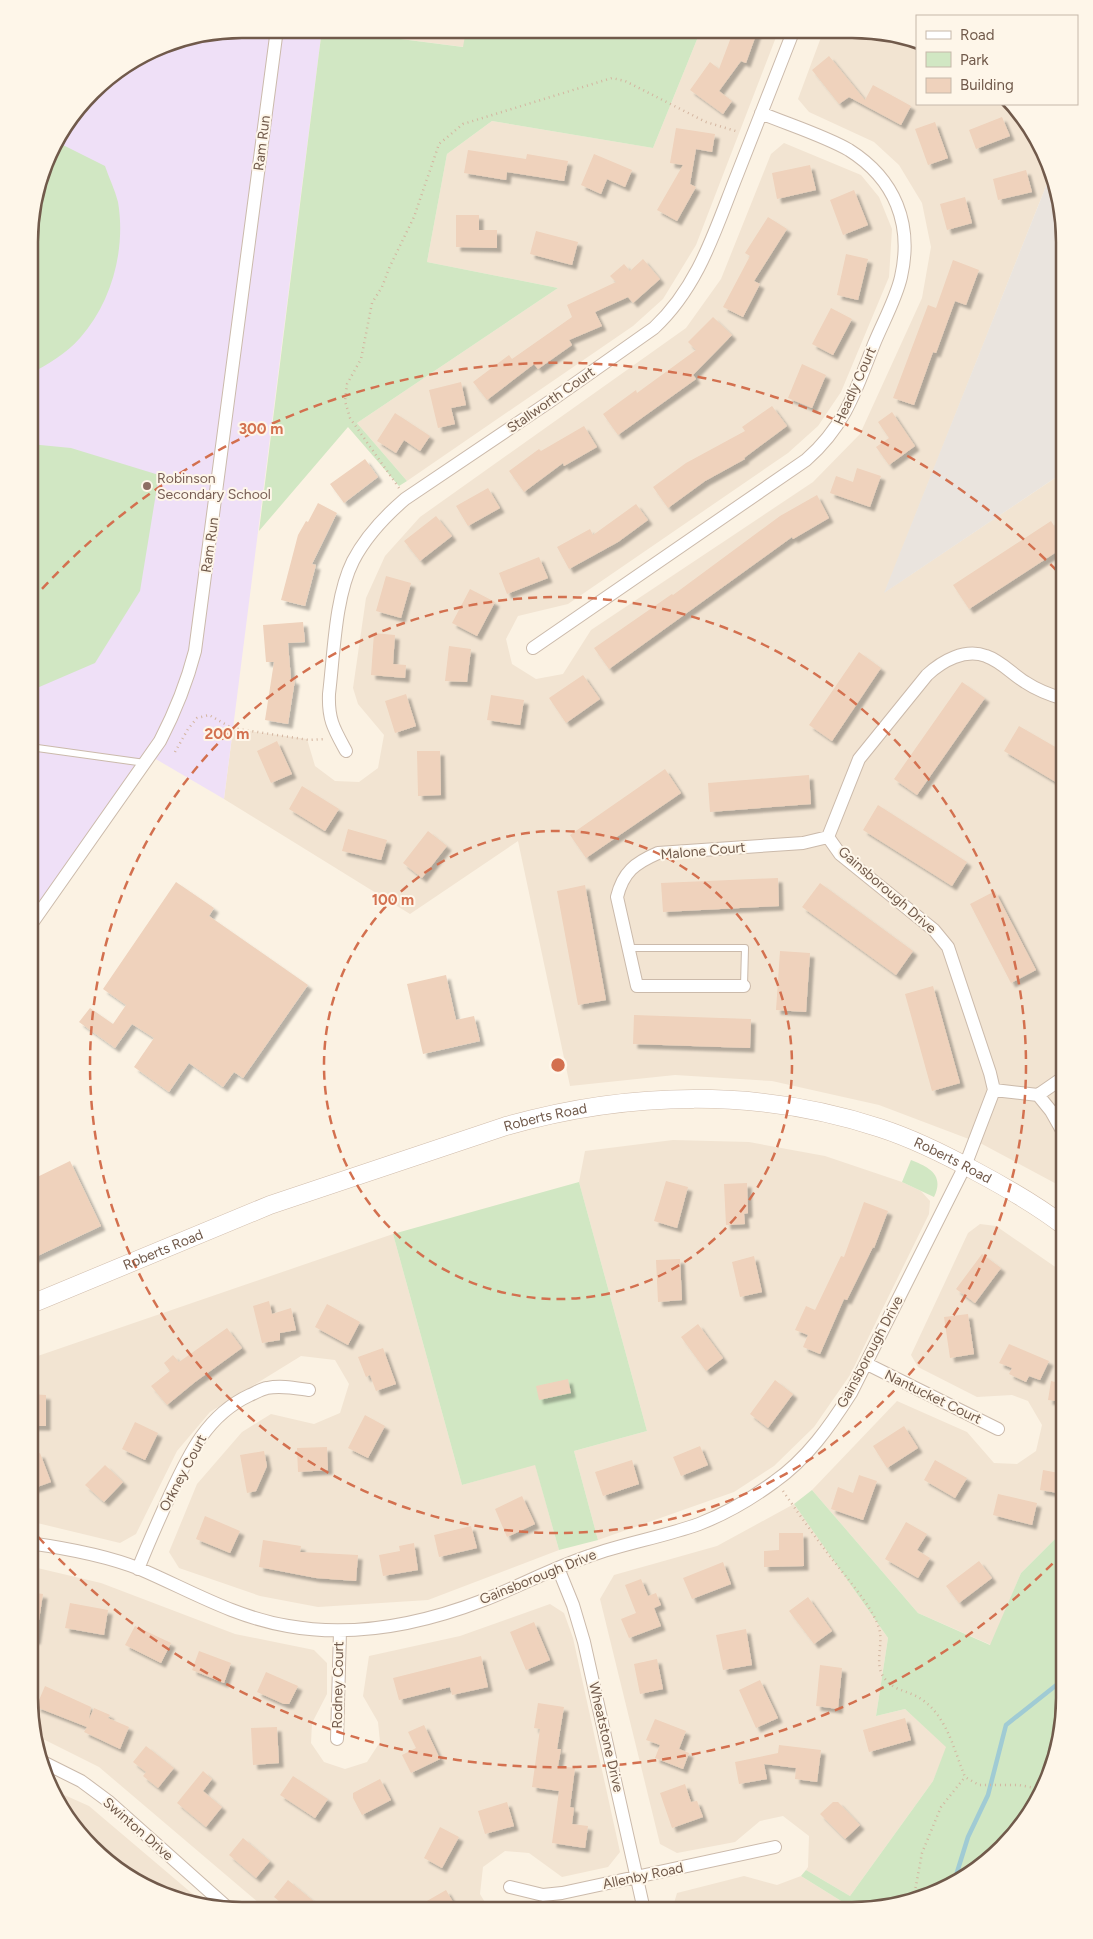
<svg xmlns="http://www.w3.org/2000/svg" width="1093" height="1939" viewBox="0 0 1093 1939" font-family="Figtree,sans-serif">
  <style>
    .residential { fill: #f2e4d2 }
    .industrial { fill: #eae4de }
    .education { fill: #efe0f7 }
    .green { fill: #d1e7c3 }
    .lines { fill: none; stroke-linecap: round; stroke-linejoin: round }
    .stream { stroke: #a0cbd4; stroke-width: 4.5 }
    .building { fill: #efd2bc; filter: url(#shadow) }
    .service-casing { stroke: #cbbaab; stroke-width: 8 }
    .minor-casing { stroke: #cbbaab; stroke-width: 14 }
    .secondary-casing { stroke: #d0bcab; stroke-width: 19 }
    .path { stroke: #d3b5a0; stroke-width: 2.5; stroke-dasharray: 1 4; stroke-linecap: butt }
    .service { stroke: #fff; stroke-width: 6 }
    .minor { stroke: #fff; stroke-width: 12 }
    .secondary { stroke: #fff; stroke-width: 18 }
    .ring { fill: none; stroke: #d3704f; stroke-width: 2.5; stroke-dasharray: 9 6 }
    .education-dot { fill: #8d6e63; stroke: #fef6e9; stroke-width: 2 }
    .labels { text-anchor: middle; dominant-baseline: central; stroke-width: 4; stroke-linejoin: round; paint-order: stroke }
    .street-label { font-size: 14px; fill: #715a4b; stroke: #fef6e9 }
    .education-label { font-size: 14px; fill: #785e54; stroke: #fef6e9; text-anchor: start }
    .rim { fill: none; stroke: #715a4b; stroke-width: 2.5 }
    .centre { fill: #d3704f; stroke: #fef6e9; stroke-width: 2.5 }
    .ring-label { font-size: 15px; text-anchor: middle; font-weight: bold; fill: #d3704f; stroke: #fef6e9; stroke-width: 4; stroke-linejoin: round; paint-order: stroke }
  </style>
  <defs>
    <filter id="shadow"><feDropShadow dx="4.5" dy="4.5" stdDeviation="1" flood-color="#0004"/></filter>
  </defs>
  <rect width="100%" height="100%" fill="#fbf2e3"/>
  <!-- residential -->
  <path class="residential" d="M354,29L466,30L464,47L354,33Z
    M700,32H778L696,245L663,299L633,326L407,481L357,423L558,288L427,262L447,154L492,121L653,148Z
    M823,32L893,33L917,41V104H1011L1028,123L1052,171L885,592L1064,472V1188L982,1144L879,1105L772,1081L675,1075L570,1086L518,841L410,914L224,799L233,729L307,739L315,766L335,781L359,782L378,768L384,735L358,704L353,688L366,598L385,556L420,517L686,328L721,279L771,154L784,143L861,175L879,197L892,229L889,277L841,392L818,426L788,453L568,604L518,616L506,639L512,664L536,679L563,674L591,630L813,482L860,434L922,298L931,247L922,203L899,165L874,142L809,112L798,99Z
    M673,1140L749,1142L825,1156L902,1182L921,1191L930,1201L929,1214L850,1375L814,1427L774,1466L734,1492L598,1540L574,1451L647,1431L579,1182L585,1151Z
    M980,1224L996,1226L1064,1273V1530L1021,1573L991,1645L918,1613L812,1490L897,1401L967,1432L994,1463L1017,1464L1036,1451L1042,1425L1028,1401L1012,1395L977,1397L918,1367L911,1355L968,1233Z
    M393,1234L462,1485L535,1464L559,1550L428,1600L318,1607L260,1596L179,1568L169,1552L197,1484L242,1432L271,1414L314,1424L340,1413L349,1384L335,1360L301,1356L210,1412L177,1451L136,1534L120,1543L29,1521V1359Z
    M794,1504L888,1638L876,1716L905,1709L947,1747L933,1781L850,1896L806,1870L808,1867L809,1836L783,1816L760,1821L735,1842L677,1853L660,1844L600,1599L614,1575L717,1546Z
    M29,1566L101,1583L235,1634L314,1650L327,1663V1694L312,1723L311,1743L324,1762L345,1769L367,1762L380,1742L378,1722L363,1696L369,1656L460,1636L550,1604L564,1613L573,1638L620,1852L608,1867L562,1877L529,1853L505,1851L483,1867L480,1894L489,1909H266L99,1767L45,1740L35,1739L29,1698Z
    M51,1789L89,1806L208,1907L147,1888L101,1858L65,1816Z
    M744,1876L777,1885L801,1876L846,1904L844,1910H672L677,1893Z"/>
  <!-- industrial -->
  <path class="industrial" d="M1052,171L1064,241V472L884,593Z"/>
  <!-- education -->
  <path class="education" d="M241,29H322L224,799L154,758L30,934L31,214L51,147L101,82L160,45Z"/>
  <!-- green -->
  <path class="green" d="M322,29H354V33L463,47L466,30L700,32L653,148L492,121L447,154L427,262L558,288L357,423L407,481L399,486L348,427L259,531Z
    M55,141L105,166C109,178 115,190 118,202C126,249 112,302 80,338C66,354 48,364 30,374L31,214L51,147Z
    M30,444L71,448L159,475L140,591L95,663L30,691Z
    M911,1160C928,1167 945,1174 934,1197L902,1182Z
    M579,1182L647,1431L574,1451L598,1540L559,1550L535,1465L462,1485L393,1234Z
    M812,1490L918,1613L990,1645L1021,1573L1064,1530V1712L1048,1779L1020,1827L970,1874L920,1899L844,1910L846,1904L801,1876L806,1870L850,1896L933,1781L946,1747L905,1709L876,1716L888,1638L794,1504Z"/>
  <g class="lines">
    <!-- stream -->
    <path class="stream" d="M954,1882L968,1837L988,1795L1006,1725L1064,1679"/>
  </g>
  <!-- building -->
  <path class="building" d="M733,32H757L746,63L741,61L719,91L732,101L723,114L690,90L710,62L719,69Z
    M829,56L865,100L873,85L911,106L901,125L849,97L839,104L812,70Z
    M1002,117L1010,136L976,149L969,130Z
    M935,122L948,158L928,165L915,129Z
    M676,128L715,134L712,152L696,149L690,184L696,187L677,221L657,210L683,165L670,163Z
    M468,150L526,159L527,154L568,161L564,181L507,172L506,180L464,173Z
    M594,154L632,170L625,187L607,179L601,194L581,185Z
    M810,165L816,190L777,199L772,173Z
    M1026,170L1032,192L998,200L993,179Z
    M854,190L868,225L843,235L830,200Z
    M965,197L972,223L947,230L940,204Z
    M456,215H479V230H497V248L456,247Z
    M768,217L787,229L754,281L760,284L743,317L723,307L750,256L745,253Z
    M536,231L578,242L572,265L530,254Z
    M846,254L868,259L858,300L837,295Z
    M643,259L660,279L633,303L628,297L595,312L602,326L569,340L572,345L538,369L534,364L487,400L473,382L509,355L512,359L572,317L567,305L616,282L610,276L624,264L630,271Z
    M953,260L979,270L966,305L955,301L936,353L933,352L914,405L893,398L928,305L936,308Z
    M831,308L852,319L833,355L812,344Z
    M713,317L732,335L693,375L696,379L618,435L603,414L636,390L637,393L696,350L688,342Z
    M802,364L826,375L812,408L788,398Z
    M461,382L466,405L451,408L455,424L438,428L429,390Z
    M772,406L787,426L744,458L745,459L705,481L668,508L653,487L686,463L745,431L742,427Z
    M892,412L915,446L889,465L876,447L889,438L878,422Z
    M395,413L430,436L420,451L404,440L396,453L377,441Z
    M584,426L597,447L564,466L563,463L524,492L509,471L539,449L541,451Z
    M365,459L378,477L344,503L330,484Z
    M857,468L881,476L870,507L830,493L836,476L853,482Z
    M488,488L500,508L468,526L456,506Z
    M817,495L829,518L793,539L792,537L609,669L594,648L672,594L673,595L780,516Z
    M318,503L337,513L312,564L316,565L305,606L281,600L298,535L306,521L308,522Z
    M636,504L648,520L618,542L569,569L557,547L590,529L593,535Z
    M436,516L452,536L420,561L404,541Z
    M1051,521L1064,542V547L969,609L953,585Z
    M539,557L548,578L507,594L499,573Z
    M386,576L411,583L401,618L376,611Z
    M470,589L495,602L477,636L452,623Z
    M303,622L305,642L288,643L291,679L295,680L288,724L265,720L274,662H266L263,625Z
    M374,633L395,635L393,664L406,665L405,678L371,675Z
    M449,646L471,649L467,682L445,681Z
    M859,652L881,668L832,741L809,725Z
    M583,675L600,699L566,723L549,698Z
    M962,682L985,698L917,795L894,779Z
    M406,694L416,726L395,733L385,701Z
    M491,695L524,700L520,725L487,720Z
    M1019,726L1064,752V787L1004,751Z
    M277,741L292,774L271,783L257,751Z
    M417,751H440L441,795L418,796Z
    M665,769L681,793L586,858L570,835Z
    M809,775L811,804L710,812L708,783Z
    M302,786L339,809L325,831L289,809Z
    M878,805L967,862L952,886L863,830Z
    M348,829L387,840L381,860L342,851Z
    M428,831L447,846L422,878L403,863Z
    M778,878L779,906L663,912L661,883Z
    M176,882L214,908L209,916L308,985L243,1078L234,1072L223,1087L189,1063L169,1092L134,1067L154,1038L132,1024L115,1048L79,1022L90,1008L113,1024L126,1005L103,989Z
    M820,883L913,951L896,975L802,907Z
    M585,885L606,1000L578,1005L557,891Z
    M995,891L1036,970L1011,983L970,904Z
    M780,951L810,953L806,1012L776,1010Z
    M446,975L456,1020L474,1016L480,1041L423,1054L407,984Z
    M933,986L960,1083L932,1091L905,994Z
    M634,1015L751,1019L750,1048L633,1044Z
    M70,1161L101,1226L29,1260V1181Z
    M666,1181L688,1187L677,1228L654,1221Z
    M747,1183L748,1213L744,1214L745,1224L726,1225L724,1184Z
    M864,1202L888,1211L874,1248L873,1247L847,1300L844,1299L820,1354L803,1347L808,1335L795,1330L806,1306L815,1310L841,1256L844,1257Z
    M982,1254L1001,1268L975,1303L956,1289Z
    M754,1256L762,1292L740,1297L732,1262Z
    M680,1259L682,1300L658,1302L656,1260Z
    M269,1301L272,1314L291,1308L296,1330L280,1333V1340L262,1343L253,1306Z
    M327,1304L360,1322L348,1345L315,1327Z
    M968,1314L974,1354L950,1358L944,1317Z
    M698,1324L723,1358L706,1371L681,1337Z
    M227,1328L242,1348L195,1382L167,1405L151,1386L170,1371L164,1363L173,1355L179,1362Z
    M1009,1344L1049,1361L1040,1380L1029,1376L1026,1382L1009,1374L1012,1368L999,1363Z
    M383,1348L396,1384L376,1391L370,1375L366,1377L358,1357Z
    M568,1379L571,1393L539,1400L536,1386Z
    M775,1380L793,1394L768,1428L750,1414Z
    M1051,1381L1064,1384V1402L1048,1400Z
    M29,1394L46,1395V1426H29Z
    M365,1415L385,1426L368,1458L348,1448Z
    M135,1422L158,1433L145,1460L122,1449Z
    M904,1426L918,1448L887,1468L873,1446Z
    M700,1446L708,1465L681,1476L673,1457Z
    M327,1447L328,1470L298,1472L297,1448Z
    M264,1451L267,1466L256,1491L247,1493L240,1455Z
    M40,1453L51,1482L29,1490V1457Z
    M632,1460L639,1484L603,1496L595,1472Z
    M935,1460L967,1478L955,1498L924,1480Z
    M105,1465L123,1482L104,1502L85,1485Z
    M1043,1470L1064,1474V1494L1040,1490Z
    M859,1475L877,1481L863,1520L831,1509L838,1487L853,1493Z
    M998,1494L1037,1503L1032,1525L993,1515Z
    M522,1496L535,1524L507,1537L495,1509Z
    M205,1516L240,1531L230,1553L196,1539Z
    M906,1522L927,1534L917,1550L930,1558L918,1578L885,1559Z
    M471,1526L477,1548L439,1557L434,1535Z
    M779,1533H803L804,1566L764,1567V1551L779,1550Z
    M263,1540L301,1546L300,1552L358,1555L356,1581L316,1578L259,1567Z
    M414,1543L418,1570L383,1576L379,1555L400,1551L399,1546Z
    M979,1561L992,1578L959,1603L946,1586Z
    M723,1562L731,1584L692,1599L683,1578Z
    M641,1579L648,1596L656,1593L661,1605L654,1608L661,1626L629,1638L621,1619L636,1613L625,1585Z
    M29,1592L43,1594L36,1640H29Z
    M808,1597L832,1631L814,1644L789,1611Z
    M70,1603L108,1610L104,1635L65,1628Z
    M534,1622L550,1660L526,1670L510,1632Z
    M135,1626L171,1643L161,1663L125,1645Z
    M746,1629L752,1665L723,1670L716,1635Z
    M199,1651L231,1663L224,1683L192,1670Z
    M481,1656L488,1687L452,1695L450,1687L399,1700L393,1678Z
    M657,1659L663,1689L640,1694L634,1664Z
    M820,1665L842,1668L838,1709L816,1706Z
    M266,1672L298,1686L289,1704H284L257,1692Z
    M760,1680L778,1718L756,1728L739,1690Z
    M45,1686L91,1707L89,1719L94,1708L110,1715L108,1718L129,1727L120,1749L84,1732L87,1727L36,1707Z
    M538,1703L564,1707L557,1749H561L558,1766L575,1768L570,1807L574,1808L572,1824L588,1826L585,1848L552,1843L559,1791L532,1787L540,1729L534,1728Z
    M905,1718L911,1740L869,1752L863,1730Z
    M655,1719L686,1731L679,1749L689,1753L683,1769L655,1758L660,1745L646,1740Z
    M424,1725L440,1759L411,1773L402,1755L416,1748L408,1732Z
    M277,1727L279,1763L253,1765L251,1728Z
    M779,1745L821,1750L817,1782L795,1779L796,1768L764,1764L767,1779L739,1784L735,1762L778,1753Z
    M146,1746L174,1768L158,1788L143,1776L146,1772L133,1762Z
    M203,1771L212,1779L203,1791L222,1807L206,1827L177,1803Z
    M293,1776L328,1799L315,1818L280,1795Z
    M380,1779L391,1800L362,1815L353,1798V1793Z
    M685,1784L691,1802L697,1801L703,1817L672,1828L660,1793Z
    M507,1802L514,1826L485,1834L478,1811Z
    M833,1802H838L860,1825L845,1839L820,1814Z
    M440,1827L459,1837L442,1868L424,1858Z
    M243,1838L270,1861L256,1878L229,1855Z
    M288,1880L323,1909H289L274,1897Z
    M446,1890L457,1909H413Z"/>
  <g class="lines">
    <!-- service casing -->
    <g class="service-casing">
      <path id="service" d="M30,747L145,763
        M629,948H745L744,986"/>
    </g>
    <!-- minor casing -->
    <g class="minor-casing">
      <path id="minor" d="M533,648L806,460C845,426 856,390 874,344C883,322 896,299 901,277C913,224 895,179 849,150C825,136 787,124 761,113
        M346,751C334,729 328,720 329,694C334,653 335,597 353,561C366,536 384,517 405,499L549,402L654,328C699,286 715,230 737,175C756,127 774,80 793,32
        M30,926L160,741C175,712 187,682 195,651L277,29
        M744,986H637L617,897C623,872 635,863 658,853L803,843L828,837
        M994,1090L1038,1095L1051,1111L1064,1134
        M1038,1095L1064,1077
        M867,1364L998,1429
        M29,1543C65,1548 105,1555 140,1569C189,1590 234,1617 288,1626C355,1638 422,1624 484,1600C520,1586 553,1568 589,1556C625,1543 663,1537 699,1524C725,1514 751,1499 774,1482C807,1459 830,1426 851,1393L965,1166L994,1090L990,1073L948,947L934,930L840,854L828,837L859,759L927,675C942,661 965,648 986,656C1001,661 1012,674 1025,682C1037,690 1050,695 1064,699
        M558,1568L573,1605L584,1642L644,1910
        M138,1569C148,1544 159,1519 170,1495C189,1454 207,1415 250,1395C255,1393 261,1389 267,1388C281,1385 295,1388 309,1390
        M337,1739L340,1631
        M39,1760L81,1781L108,1801L228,1908
        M510,1887L543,1895L562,1893L775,1847"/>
    </g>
    <!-- secondary casing -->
    <g class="secondary-casing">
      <g id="secondary">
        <path id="s1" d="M29,1305L270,1205L506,1126C628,1091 759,1088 880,1128C914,1139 946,1155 977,1172C1007,1188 1037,1205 1064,1226"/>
      </g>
    </g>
    <!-- path -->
    <path class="path" d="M399,488L350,418L345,401L347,384L361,359L372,303L382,287L390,266L414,217L439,144L463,124L612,78L625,81L706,122L739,132
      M175,752L188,729L197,718L209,715L232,728L309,740L325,739
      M783,1491C799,1514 815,1537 832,1559C846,1577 872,1606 879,1628C884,1645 873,1665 885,1679C894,1691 910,1691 921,1699C947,1716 954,1750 965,1777L979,1785H1019L1035,1788L1041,1792
      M902,1902L915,1891L922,1853L941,1807L965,1777"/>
    <!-- service -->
    <use href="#service" class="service"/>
    <!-- minor -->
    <use href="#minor" class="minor"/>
    <!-- secondary -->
    <use href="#secondary" class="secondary"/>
  </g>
  <!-- distance rings -->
  <g class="ring">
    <circle cx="558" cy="1065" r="234"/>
    <circle cx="558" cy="1065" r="468"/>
    <path d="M1063 1553A702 702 0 0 1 32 1530M32 600A702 702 0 0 1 1063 577"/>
  </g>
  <!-- markers -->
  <circle class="education-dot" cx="147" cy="486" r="5"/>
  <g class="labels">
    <!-- street labels -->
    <g class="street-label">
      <text transform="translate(262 143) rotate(-83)">Ram Run</text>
      <text transform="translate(855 386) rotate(-66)">Headly Court</text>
      <text transform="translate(551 400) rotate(-35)">Stallworth Court</text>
      <text transform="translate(210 545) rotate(-82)">Ram Run</text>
      <text transform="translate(703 851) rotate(-5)">Malone Court</text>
      <text transform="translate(887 890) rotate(41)">Gainsborough Drive</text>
      <text stroke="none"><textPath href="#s1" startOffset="550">Roberts Road</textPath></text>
      <text stroke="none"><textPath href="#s1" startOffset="969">Roberts Road</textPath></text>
      <text stroke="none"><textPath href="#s1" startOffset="145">Roberts Road</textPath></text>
      <text transform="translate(870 1352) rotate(-62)">Gainsborough Drive</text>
      <text transform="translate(933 1397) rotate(26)">Nantucket Court</text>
      <text transform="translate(183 1473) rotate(-62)">Orkney Court</text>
      <text transform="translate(538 1577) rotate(-22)">Gainsborough Drive</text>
      <text transform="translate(338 1685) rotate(-89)">Rodney Court</text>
      <text transform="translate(606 1737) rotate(77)">Wheatstone Drive</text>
      <text transform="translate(138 1829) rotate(41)">Swinton Drive</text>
      <text transform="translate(643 1876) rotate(-12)">Allenby Road</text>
    </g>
    <!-- education labels -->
    <g class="education-label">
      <text x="157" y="478">Robinson<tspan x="157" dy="16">Secondary School</tspan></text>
    </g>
  </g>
  <!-- crop -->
  <path d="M0 0H1093V1939H0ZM242 38H852A204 204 0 0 1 1056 242V1698A204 204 0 0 1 852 1902H242A204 204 0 0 1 38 1698V242A204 204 0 0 1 242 38Z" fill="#fef6e9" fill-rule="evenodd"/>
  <path class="rim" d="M242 38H852A204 204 0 0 1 1056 242V1698A204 204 0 0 1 852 1902H242A204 204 0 0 1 38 1698V242A204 204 0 0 1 242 38Z"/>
  <circle cx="558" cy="1065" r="8" class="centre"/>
  <g class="ring-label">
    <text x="261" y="434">300 m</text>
    <text x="227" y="739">200 m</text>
    <text x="393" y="905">100 m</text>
  </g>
  <!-- legend -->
  <rect x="916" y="15" width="162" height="90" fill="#fef6e9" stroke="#c6b8aa"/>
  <rect x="926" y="31" width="25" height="8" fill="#ffffff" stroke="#c6b8aa"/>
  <text x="960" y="40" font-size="15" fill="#715a4b">Road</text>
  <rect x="926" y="52" width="25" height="15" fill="#d1e7c3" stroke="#c6b8aa"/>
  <text x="960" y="65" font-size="15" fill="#715a4b">Park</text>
  <rect x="926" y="78" width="25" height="15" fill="#efd2bc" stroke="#c6b8aa"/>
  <text x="960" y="90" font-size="15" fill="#715a4b">Building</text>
</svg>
